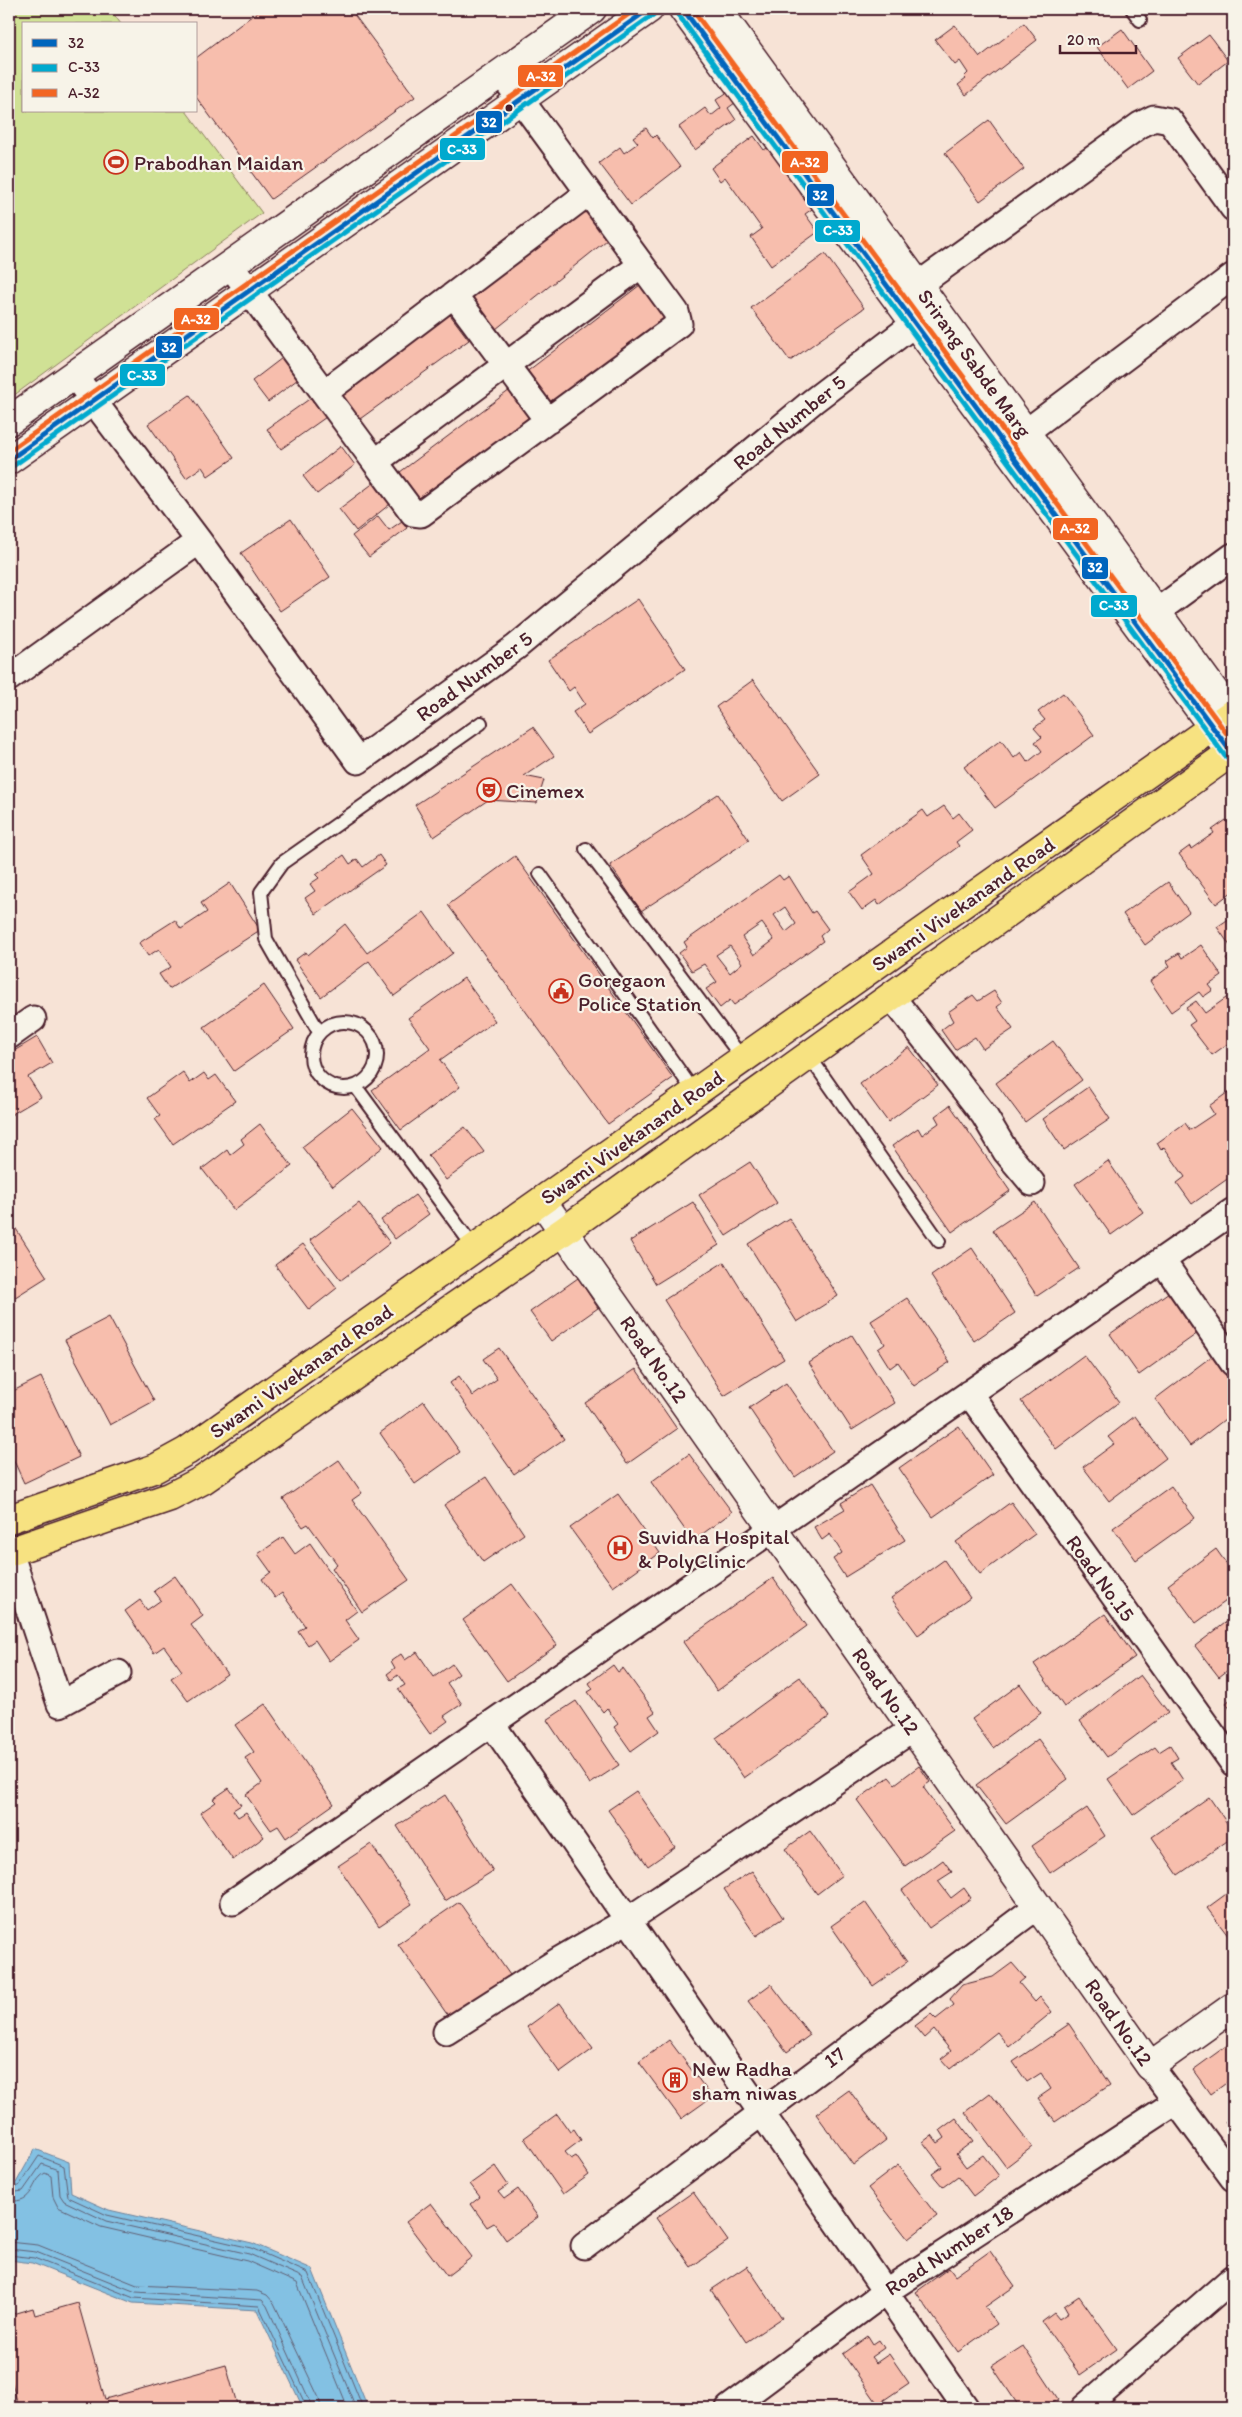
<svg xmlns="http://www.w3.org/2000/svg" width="1242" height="2417" viewBox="0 0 1242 2417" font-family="Itim,sans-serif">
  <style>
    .green { fill: #d0e195; stroke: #8d8060 }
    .water { fill: #83c1e3; stroke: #6c8099 }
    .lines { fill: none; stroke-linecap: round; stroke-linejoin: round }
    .shore { stroke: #616075; stroke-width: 1 }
    .building { fill: #f7bead; stroke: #4a1f2b; fill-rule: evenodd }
    .lane-casing { stroke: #4a1f2b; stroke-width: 16 }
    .street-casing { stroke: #4a1f2b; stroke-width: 29 }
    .secondary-casing { stroke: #4a1f2b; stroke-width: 31 }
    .primary-casing { stroke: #4a1f2b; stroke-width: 31 }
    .lane { stroke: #f7f3e8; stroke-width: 12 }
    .street { stroke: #f7f3e8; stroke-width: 25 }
    .secondary { stroke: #f7f3e8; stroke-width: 28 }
    .primary { stroke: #f7e281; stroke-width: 28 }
    .bus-1-casing { stroke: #f7f3e8; stroke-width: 9 }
    .bus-2-casing { stroke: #f7f3e8; stroke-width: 9 }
    .bus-3-casing { stroke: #f7f3e8; stroke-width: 9 }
    .bus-1 { stroke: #0065bd; stroke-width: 5 }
    .bus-2 { stroke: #00a9ce; stroke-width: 5 }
    .bus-3 { stroke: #f26522; stroke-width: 5 }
    .bus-dot { fill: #4a1f2b; stroke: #f7f3e8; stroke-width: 2 }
    .labels { text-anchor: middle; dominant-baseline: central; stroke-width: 4.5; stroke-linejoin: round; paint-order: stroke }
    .poi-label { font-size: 21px; fill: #4a1f2b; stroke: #f7f3e8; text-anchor: start }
    .street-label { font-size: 21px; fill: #4a1f2b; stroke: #f7f3e8 }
    .line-badge { stroke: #f7f3e8; stroke-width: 2 }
    .badge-label { font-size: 14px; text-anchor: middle; font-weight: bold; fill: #fff }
  </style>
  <rect width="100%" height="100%" fill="#f7e3d6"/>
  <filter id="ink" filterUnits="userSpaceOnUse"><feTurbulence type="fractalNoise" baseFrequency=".02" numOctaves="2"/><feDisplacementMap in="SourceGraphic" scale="10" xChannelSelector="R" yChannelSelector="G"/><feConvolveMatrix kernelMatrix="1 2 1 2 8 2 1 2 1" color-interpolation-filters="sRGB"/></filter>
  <g filter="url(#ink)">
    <!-- green -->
    <path class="green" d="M9,9H110L121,24H24V111H186L262,213L9,399Z"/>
    <!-- water -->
    <path class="water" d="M35,2149L69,2162L71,2193L109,2210L252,2243L312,2269L368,2408H303L257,2310L133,2303L32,2263L9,2260V2182L16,2183Z"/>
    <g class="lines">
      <!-- shore -->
      <path class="shore" d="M9,2187L19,2186L39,2156L64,2166L68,2197L107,2215L251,2248L308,2273L363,2408
        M9,2193L23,2191L42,2164L58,2170L60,2195L64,2201L106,2221L249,2254L302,2277L356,2408
        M9,2201C36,2203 29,2183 45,2173L51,2176L53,2197L58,2207L101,2227L247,2261L297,2283L348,2408
        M9,2242L38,2245L137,2285L257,2291L267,2295L274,2303L319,2398L321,2408
        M9,2249L36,2252L136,2292L262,2300L267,2306L313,2408
        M9,2255L34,2258L134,2298L259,2306L307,2408"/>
    </g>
    <!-- building -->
    <path class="building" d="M261,9H350L415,97L271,199L196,97V58Z
      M1024,23L1037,40L966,95L958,85L966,79L964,77L968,73L960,61L955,65L935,40L955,25L980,57Z
      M1122,29L1152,71L1128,89L1097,47Z
      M1209,35L1228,61L1198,84L1178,58Z
      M732,89L739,100L728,108L736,120L695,150L679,127L705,108L711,116L721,108L716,100Z
      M989,120L1024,169L980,201L945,153Z
      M646,128L653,138L656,135L680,167L631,205L599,163L620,147L624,153L638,143L633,137Z
      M754,136L764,150L770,146L815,207L805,214L818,232L771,266L751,237L762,229L725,177L720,181L711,168Z
      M585,202L612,236L496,329L469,294Z
      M825,254L864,308L790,361L751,308Z
      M640,285L669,323L554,410L525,373Z
      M448,312L469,340L353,424L333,397Z
      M286,355L302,376L268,402L252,381Z
      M510,390L530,418L413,504L392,478Z
      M190,395L234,458L208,476L202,467L186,478L148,424Z
      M315,395L329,415L281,449L267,429Z
      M341,446L355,465L317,494L303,476Z
      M383,476L399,497L356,531L339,509Z
      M378,516L389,530L402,521L407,528L369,557L352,536Z
      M291,519L330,577L280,611L241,553Z
      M638,599L685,669L588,734L573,712L585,704L574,687L569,691L548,660Z
      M753,680L820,774L782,801L716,707Z
      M1063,693L1094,735L995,808L964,767L1001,740L1014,758L1021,752L1028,762L1042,751L1035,742L1042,737L1034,728L1045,720L1038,712Z
      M533,727L554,756L524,776L544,780L537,803L488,800L434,837L415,805Z
      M718,794L749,840L641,911L610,865Z
      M944,806L953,818L959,813L972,830L956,842L959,846L879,905L876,900L862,910L849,892L874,874L861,855L923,810L928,817Z
      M1226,820L1233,829V891L1216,904L1179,854L1190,846L1191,849L1214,833L1212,830Z
      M344,855L350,864L357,859L363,867L379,855L386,865L316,914L305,898L315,891L310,884L319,878L316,875Z
      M515,856L673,1078L608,1124L448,905Z
      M779,875L783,880L789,876L812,913L815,911L828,929L820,936L823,941L734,1005L730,1000L720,1008L706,989L717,982L704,964L692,971L679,953L687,947L684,942ZM785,907L796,924L786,932L774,915ZM762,923L774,940L754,955L742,937ZM730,946L742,963L730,973L716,955Z
      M1168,882L1189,912L1145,945L1123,914Z
      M230,883L260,930L169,989L159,974L171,967L159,949L148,956L139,943L175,920L181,929L207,912L201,903Z
      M424,912L453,953L394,996L369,961L321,997L295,960L306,952L308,955L345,924L367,953Z
      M1233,916V950L1217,927Z
      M1201,945L1222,976L1209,985L1213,990L1203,997L1199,992L1171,1012L1150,981L1170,966L1167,961L1179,953L1182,958Z
      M1233,954V970L1226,959Z
      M464,978L495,1021L440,1060L460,1087L401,1130L372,1090L430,1048L408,1018Z
      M264,985L294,1029L234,1071L204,1027Z
      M994,991L1002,1003L997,1007L1013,1029L983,1049L975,1037L955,1050L941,1030L953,1021L948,1012L973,995L978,1001Z
      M1233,993V1040L1212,1055L1189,1025L1195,1021L1186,1008L1196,1001L1205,1013Z
      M37,1037L52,1063L28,1077L41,1097L9,1116V1054Z
      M1053,1041L1082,1080L1025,1122L996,1083Z
      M909,1047L938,1085L888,1122L860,1084Z
      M183,1072L190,1083L204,1073L209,1080L216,1075L235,1101L173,1144L155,1119L160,1116L147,1098Z
      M1088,1087L1110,1119L1064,1150L1043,1119Z
      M1231,1090L1233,1094V1175L1192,1204L1177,1183L1185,1177L1164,1147L1161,1150L1157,1143L1185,1123L1190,1130L1214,1114L1209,1106Z
      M950,1105L1010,1191L952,1232L892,1146L918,1128L922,1135L939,1123L935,1116Z
      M352,1108L383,1147L333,1186L302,1147Z
      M260,1124L292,1166L234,1210L202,1169L227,1150L230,1155L244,1144L241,1139Z
      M465,1127L484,1152L446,1180L428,1155Z
      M1108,1161L1143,1212L1111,1235L1075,1184Z
      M750,1162L777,1203L726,1236L699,1195Z
      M415,1195L429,1214L395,1239L381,1220Z
      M693,1202L719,1245L656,1284L630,1241Z
      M1035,1202L1079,1268L1037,1296L993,1230Z
      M359,1203L390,1243L341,1280L310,1240Z
      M9,1218L47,1277L9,1301Z
      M789,1218L838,1296L797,1322L748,1244Z
      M303,1244L337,1288L309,1310L275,1265Z
      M972,1248L1015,1313L974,1341L931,1276Z
      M724,1262L784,1359L724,1396L664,1300Z
      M578,1278L598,1308L551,1341L530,1312Z
      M1169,1292L1198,1333L1139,1375L1110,1334Z
      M907,1298L950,1362L914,1386L898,1362L890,1368L878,1349L885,1344L871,1321Z
      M109,1317L154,1401L110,1425L65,1340Z
      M852,1335L895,1403L852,1430L809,1363Z
      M499,1348L564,1439L514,1474L450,1383L459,1376L473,1396L497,1379L483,1359Z
      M1084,1355L1119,1402L1056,1449L1021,1401Z
      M1212,1356L1233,1385V1413L1190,1446L1155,1399Z
      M636,1369L677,1429L627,1464L585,1403Z
      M41,1377L79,1457L24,1483L9,1450V1444L12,1442L9,1435V1423L12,1421L9,1414V1393Z
      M786,1383L833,1451L795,1477L749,1408Z
      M424,1401L460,1452L415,1484L380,1433Z
      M1135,1416L1166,1458L1109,1501L1083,1467L1114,1444L1108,1437Z
      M959,1426L993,1475L933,1517L899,1468Z
      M689,1454L732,1512L693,1541L651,1482Z
      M339,1460L362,1493L352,1500L409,1580L362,1612L332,1568L337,1564L308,1524L303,1527L283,1499Z
      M486,1477L524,1534L483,1562L444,1505Z
      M870,1485L905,1540L845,1577L833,1559L842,1553L830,1534L822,1540L814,1527L845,1509L841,1503Z
      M1171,1486L1195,1518L1136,1560L1113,1528Z
      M618,1494L660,1553L613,1587L570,1528Z
      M1011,1502L1035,1534L980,1574L956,1542Z
      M283,1537L295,1554L310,1543L357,1611L345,1620L359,1640L329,1661L315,1640L308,1645L298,1631L305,1626L282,1593L275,1598L262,1579L271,1572L258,1554Z
      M1216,1549L1233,1573V1596L1196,1623L1168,1585Z
      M944,1560L970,1598L918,1635L891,1598Z
      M175,1576L203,1616L191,1625L227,1674L188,1701L171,1678L182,1671L164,1646L154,1653L125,1611L140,1600L147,1610L161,1600L154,1591Z
      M773,1578L807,1626L717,1691L683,1642Z
      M512,1584L557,1645L507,1681L463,1620Z
      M1105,1614L1135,1657L1064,1707L1034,1664Z
      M1233,1617V1666L1219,1677L1195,1646Z
      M417,1652L434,1677L452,1664L459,1674L447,1683L462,1704L444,1716L448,1721L430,1734L398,1689L405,1685L398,1675L391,1680L387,1674L395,1668L391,1661L401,1654L405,1660Z
      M613,1665L618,1672L623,1668L655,1712L649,1716L659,1731L631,1751L614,1727L618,1724L607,1708L603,1712L588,1692L593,1689L589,1683Z
      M1140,1675L1168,1712L1107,1757L1080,1721Z
      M800,1677L829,1717L744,1778L716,1738Z
      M1020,1684L1041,1713L993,1748L972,1719Z
      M1233,1697V1713L1226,1703Z
      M576,1701L619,1765L590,1784L547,1720Z
      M265,1704L334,1804L286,1838L278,1826L271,1830L246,1795L262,1783L245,1758L254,1752L235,1725Z
      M1038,1739L1068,1779L1006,1824L976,1785Z
      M1170,1745L1178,1758L1171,1762L1183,1780L1133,1815L1108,1779L1155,1747L1159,1752Z
      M919,1766L930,1782L923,1787L955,1831L905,1866L857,1800L889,1777L895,1784Z
      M229,1788L241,1805L233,1810L238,1817L246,1812L264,1837L233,1860L200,1813L216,1802L213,1799Z
      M636,1791L675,1847L648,1866L608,1810Z
      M445,1795L493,1871L445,1901L397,1826Z
      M1209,1797L1233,1832V1837L1178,1875L1152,1837Z
      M1087,1808L1105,1836L1050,1873L1032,1846Z
      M810,1831L842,1875L817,1894L785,1849Z
      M371,1844L412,1904L379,1926L338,1866Z
      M943,1860L952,1872L938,1881L951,1898L964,1888L971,1898L929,1928L902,1890Z
      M752,1871L783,1918L756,1936L724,1889Z
      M1233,1889V1934L1229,1937L1207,1908Z
      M459,1902L512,1978L451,2020L398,1944Z
      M865,1902L907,1962L873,1986L831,1926Z
      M1012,1963L1025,1978L1019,1983L1035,2002L1040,1997L1052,2012L1009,2047L997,2032L950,2069L941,2059L951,2051L934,2030L925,2038L915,2026L931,2014L936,2019L954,2005L950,1999L962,1985L993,1977Z
      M771,1984L810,2035L787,2052L748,2001Z
      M560,2003L593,2049L560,2073L527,2027Z
      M1069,2024L1110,2085L1055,2122L1038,2098L1051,2089L1041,2073L1027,2082L1013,2062Z
      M669,2040L712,2097L681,2119L639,2062Z
      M1233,2041V2077L1210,2094L1193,2070Z
      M849,2090L886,2140L853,2165L816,2114Z
      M990,2093L1032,2147L1006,2167L965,2112Z
      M557,2114L570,2132L574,2129L581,2140L565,2152L571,2159L576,2156L589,2175L563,2194L524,2138Z
      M1233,2115V2133L1225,2122Z
      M956,2118L973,2141L956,2154L966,2167L983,2155L999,2176L973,2196L958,2176L943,2187L932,2174L942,2167L923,2142L932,2135L938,2143L945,2138L940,2130Z
      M898,2165L937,2216L908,2239L868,2188Z
      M495,2166L508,2185L498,2192L504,2199L518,2189L538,2217L506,2240L494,2223L487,2227L471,2204L480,2197L470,2184Z
      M693,2192L728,2241L691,2267L656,2218Z
      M431,2203L472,2257L447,2276L406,2222Z
      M990,2251L1015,2286L985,2307L997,2324L958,2352L916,2292L949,2268L955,2276Z
      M747,2266L782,2318L746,2342L711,2290Z
      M1079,2296L1117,2349L1080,2375L1042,2322L1054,2313L1059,2319L1068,2313L1064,2306Z
      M78,2303L105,2399L226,2365L238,2408H19L9,2373V2315L33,2308L35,2315Z
      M868,2336L873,2344L879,2340L884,2348L871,2357L876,2363L889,2354L909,2383L878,2404L843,2354Z
      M1023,2346L1058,2399L1044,2408H1020L992,2366Z"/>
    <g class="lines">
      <!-- lane casing -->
      <g class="lane-casing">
        <path id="lane" d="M1132,9L1140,20
          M586,849L743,1059
          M540,874L695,1093
          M311 1055a33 33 0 1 1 66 0a33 33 0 1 1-66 0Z
          M319,1032L266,939L261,892L282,863L481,723
          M809,1056L939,1241
          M356,1087L475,1249"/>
      </g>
      <!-- street casing -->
      <g class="street-casing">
        <path id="street" d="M230,265L375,462L641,265
          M918,285L1140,125L1154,118L1170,121L1233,208
          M454,295L548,421
          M74,375L199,541L358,761L516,647L813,401L931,311
          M324,393L588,193
          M1026,432L1233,276
          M375,462L413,513L421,514L679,324L676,312L501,73
          M1156,612L1233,556
          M9,678L199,541
          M891,996L984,1115L1006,1152L1032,1183
          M9,1036L33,1019
          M1162,1260L1233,1363
          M969,1393L1233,1763
          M10,1552L60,1704L118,1673
          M492,1724L966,2408
          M233,1902L1233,1211
          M446,2032L559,1960L628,1920L913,1729
          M1150,2066L1233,2178
          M584,2246L1038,1906
          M729,2408L885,2292L1176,2102
          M1084,2408L1233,2278"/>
      </g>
      <!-- secondary casing -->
      <g class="secondary-casing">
        <path id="secondary" d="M683,9L1231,752
          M717,9L1233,717
          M9,421L592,9
          M9,460L649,9
          M542,1201L1150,2066L1233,2007"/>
      </g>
      <!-- primary casing -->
      <g class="primary-casing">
        <path id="primary" d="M9,1519L156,1468L187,1451L1233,713
          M9,1552L170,1497L203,1480L564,1231L1233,751"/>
      </g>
      <!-- lane -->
      <use href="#lane" class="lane"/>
      <!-- street -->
      <use href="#street" class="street"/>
      <!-- secondary -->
      <use href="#secondary" class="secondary"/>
      <!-- primary -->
      <use href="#primary" class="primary"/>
      <!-- bus-1 casing -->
      <g class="bus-1-casing">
        <path id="bus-1" d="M683,9L1231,752L1233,751
          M9,460L649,9"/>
      </g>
      <!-- bus-2 casing -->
      <g class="bus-2-casing">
        <path id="bus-2" d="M677,13L1225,756L1233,759
          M13,466L653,15"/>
      </g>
      <!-- bus-3 casing -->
      <g class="bus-3-casing">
        <path id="bus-3" d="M692,9L1233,742
          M9,451L636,9"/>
      </g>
      <!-- bus-1 -->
      <use href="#bus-1" class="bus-1"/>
      <!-- bus-2 -->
      <use href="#bus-2" class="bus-2"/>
      <!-- bus-3 -->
      <use href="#bus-3" class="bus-3"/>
    </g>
  </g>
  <!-- icons -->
  <defs>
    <g id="stadium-ring" transform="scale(1.25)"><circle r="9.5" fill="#f7f3e8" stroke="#c8321e" stroke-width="1.5"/><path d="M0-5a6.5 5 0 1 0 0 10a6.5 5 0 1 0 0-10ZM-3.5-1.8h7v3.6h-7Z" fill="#c8321e"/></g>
    <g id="theatre-ring" transform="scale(1.25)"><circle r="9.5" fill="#f7f3e8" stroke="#c8321e" stroke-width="1.5"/><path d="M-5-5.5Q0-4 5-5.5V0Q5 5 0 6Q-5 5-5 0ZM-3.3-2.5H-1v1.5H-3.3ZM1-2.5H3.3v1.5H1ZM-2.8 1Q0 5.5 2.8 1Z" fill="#c8321e"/></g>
    <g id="civic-ring" transform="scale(1.25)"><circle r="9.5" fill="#f7f3e8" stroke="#c8321e" stroke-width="1.5"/><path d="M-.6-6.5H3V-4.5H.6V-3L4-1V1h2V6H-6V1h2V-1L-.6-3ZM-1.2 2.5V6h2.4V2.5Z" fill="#c8321e"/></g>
    <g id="hospital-ring" transform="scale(1.25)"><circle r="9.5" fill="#f7f3e8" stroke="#c8321e" stroke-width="1.5"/><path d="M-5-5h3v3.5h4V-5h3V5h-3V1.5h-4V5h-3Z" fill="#c8321e"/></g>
    <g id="building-ring" transform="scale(1.25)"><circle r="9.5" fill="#f7f3e8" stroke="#c8321e" stroke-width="1.5"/><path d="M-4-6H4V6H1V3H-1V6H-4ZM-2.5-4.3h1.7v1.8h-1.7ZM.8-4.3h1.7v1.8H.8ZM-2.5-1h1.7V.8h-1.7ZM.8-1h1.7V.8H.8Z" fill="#c8321e"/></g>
  </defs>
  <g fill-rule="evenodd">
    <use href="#stadium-ring" x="116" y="162"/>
    <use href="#theatre-ring" x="489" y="790"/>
    <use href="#civic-ring" x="561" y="991"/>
    <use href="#hospital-ring" x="620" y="1548"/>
    <use href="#building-ring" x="675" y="2080"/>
  </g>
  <!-- markers -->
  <circle class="bus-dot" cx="509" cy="108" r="4.5"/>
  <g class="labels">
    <!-- poi labels -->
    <g class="poi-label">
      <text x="134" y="162">Prabodhan Maidan</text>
      <text x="506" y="790">Cinemex</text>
      <text x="578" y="979">Goregaon<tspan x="578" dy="24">Police Station</tspan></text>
      <text x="638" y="1536">Suvidha Hospital<tspan x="638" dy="24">&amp; PolyClinic</tspan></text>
      <text x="692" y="2068">New Radha<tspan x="692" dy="24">sham niwas</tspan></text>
    </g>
    <!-- street labels -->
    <g class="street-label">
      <text transform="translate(975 363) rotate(54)">Srirang Sabde Marg</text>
      <text transform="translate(789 422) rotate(-39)">Road Number 5</text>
      <text transform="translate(474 676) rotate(-36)">Road Number 5</text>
      <text transform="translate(963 904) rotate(-35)">Swami Vivekanand Road</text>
      <text transform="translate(632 1137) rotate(-35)">Swami Vivekanand Road</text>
      <text transform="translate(654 1359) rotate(55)">Road No.12</text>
      <text transform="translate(301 1371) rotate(-35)">Swami Vivekanand Road</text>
      <text transform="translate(1101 1578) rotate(54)">Road No.15</text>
      <text transform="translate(886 1691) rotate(55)">Road No.12</text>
      <text transform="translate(1119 2022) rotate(55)">Road No.12</text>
      <text transform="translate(834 2057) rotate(-37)">17</text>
      <text transform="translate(949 2250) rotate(-33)">Road Number 18</text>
    </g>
  </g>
  <g class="line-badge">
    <rect x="517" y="64" width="47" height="24" rx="5" fill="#f26522"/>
    <rect x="475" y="110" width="28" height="24" rx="5" fill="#0065bd"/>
    <rect x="439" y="137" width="47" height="24" rx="5" fill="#00a9ce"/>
    <rect x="781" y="150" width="48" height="24" rx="5" fill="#f26522"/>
    <rect x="806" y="183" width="29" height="24" rx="5" fill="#0065bd"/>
    <rect x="814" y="219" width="47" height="24" rx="5" fill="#00a9ce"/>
    <rect x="173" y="307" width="47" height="24" rx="5" fill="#f26522"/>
    <rect x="155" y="335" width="28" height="24" rx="5" fill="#0065bd"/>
    <rect x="119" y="363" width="47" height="24" rx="5" fill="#00a9ce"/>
    <rect x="1052" y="517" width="47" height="24" rx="5" fill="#f26522"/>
    <rect x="1081" y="556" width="28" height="24" rx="5" fill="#0065bd"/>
    <rect x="1090" y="594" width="48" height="24" rx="5" fill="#00a9ce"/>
  </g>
  <g class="badge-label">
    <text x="541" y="81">A-32</text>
    <text x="489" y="127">32</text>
    <text x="462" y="154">C-33</text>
    <text x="805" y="167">A-32</text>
    <text x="820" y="200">32</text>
    <text x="838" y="235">C-33</text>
    <text x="196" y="324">A-32</text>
    <text x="169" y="352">32</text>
    <text x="142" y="380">C-33</text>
    <text x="1075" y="533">A-32</text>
    <text x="1095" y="572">32</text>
    <text x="1114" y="610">C-33</text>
  </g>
  <!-- margin -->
  <rect width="1242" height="2417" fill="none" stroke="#f7f3e8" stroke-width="30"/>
  <rect x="15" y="15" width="1212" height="2387" fill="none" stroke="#4a1f2b" stroke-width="2" filter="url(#ink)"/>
  <!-- legend -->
  <rect x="22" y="22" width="175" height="90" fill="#f7f3e8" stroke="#b29e9c"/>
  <rect x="32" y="39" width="25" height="8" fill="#0065bd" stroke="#b29e9c"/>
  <text x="68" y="48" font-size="15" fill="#4a1f2b">32</text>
  <rect x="32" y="64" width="25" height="8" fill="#00a9ce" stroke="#b29e9c"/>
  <text x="68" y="72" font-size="15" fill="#4a1f2b">C-33</text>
  <rect x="32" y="89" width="25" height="8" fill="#f26522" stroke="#b29e9c"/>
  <text x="68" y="98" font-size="15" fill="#4a1f2b">A-32</text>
  <!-- scale -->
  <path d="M1060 45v8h76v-8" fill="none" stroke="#4a1f2b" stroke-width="2.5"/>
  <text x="1067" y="45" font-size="15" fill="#4a1f2b" stroke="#f7f3e8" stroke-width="4" paint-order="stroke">20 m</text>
</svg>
